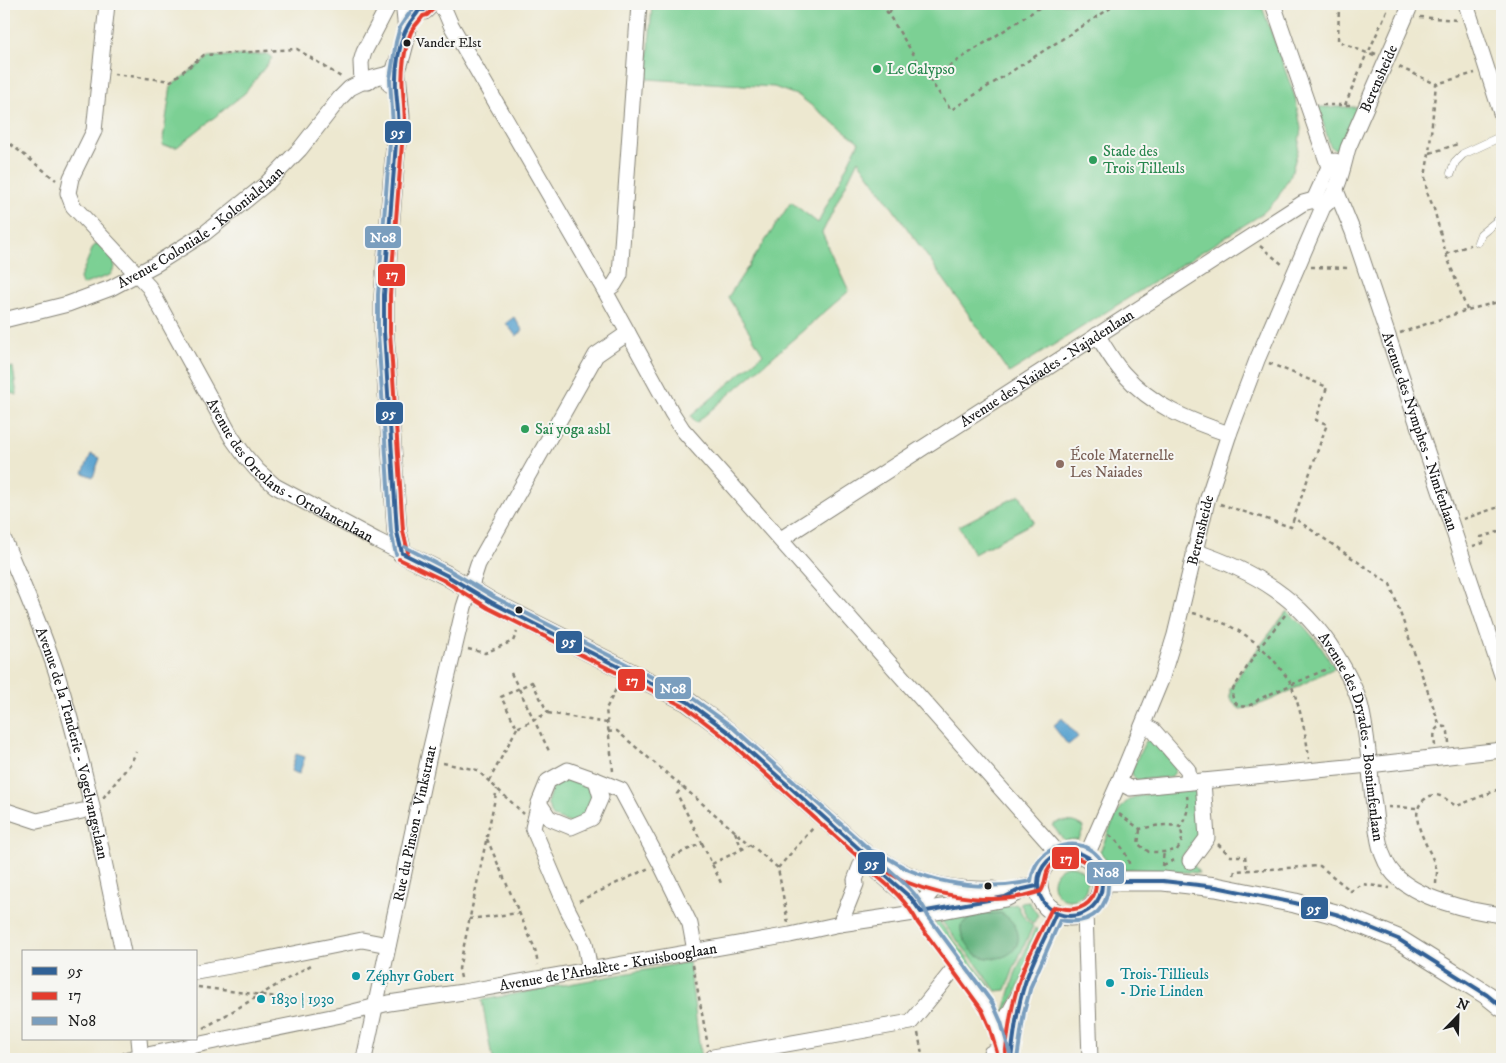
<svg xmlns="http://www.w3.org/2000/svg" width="1506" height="1063" viewBox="0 0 1506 1063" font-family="'IM FELL DW Pica',serif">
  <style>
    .green { fill: #7bd094; stroke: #4c7658; fill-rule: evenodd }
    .forest { fill: #64b27e; stroke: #40674d }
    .water { fill: #58a2cf; stroke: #3a5f76 }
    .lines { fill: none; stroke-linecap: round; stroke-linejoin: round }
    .service-casing { stroke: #848276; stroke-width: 9 }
    .minor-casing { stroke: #848276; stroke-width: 17 }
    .tertiary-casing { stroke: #848276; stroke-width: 21 }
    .path { stroke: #848276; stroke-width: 2.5; stroke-dasharray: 4 4; stroke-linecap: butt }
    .service { stroke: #fff; stroke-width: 8 }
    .minor { stroke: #fff; stroke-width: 15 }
    .tertiary { stroke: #fff; stroke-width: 19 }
    .bus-1-casing { stroke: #f6f6f2; stroke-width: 8 }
    .bus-2-casing { stroke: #f6f6f2; stroke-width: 8 }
    .bus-3-casing { stroke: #f6f6f2; stroke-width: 8 }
    .bus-1 { stroke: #306196; stroke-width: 4 }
    .bus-2 { stroke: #e43c2e; stroke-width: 4 }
    .bus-3 { stroke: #7a9ebe; stroke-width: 4 }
    .bus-dot { fill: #1c1c1c; stroke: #f6f6f2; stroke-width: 2 }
    .leisure-dot { fill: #2e9e5b; stroke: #f6f6f2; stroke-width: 2 }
    .education-dot { fill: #8d6e63; stroke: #f6f6f2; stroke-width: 2 }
    .culture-dot { fill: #0f9aa8; stroke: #f6f6f2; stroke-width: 2 }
    .labels { text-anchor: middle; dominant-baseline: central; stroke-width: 4; stroke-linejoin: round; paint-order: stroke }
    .bus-label { font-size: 14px; fill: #1c1c1c; stroke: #f6f6f2; text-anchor: start }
    .leisure-label { font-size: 15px; fill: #27864d; stroke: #f6f6f2; text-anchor: start }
    .street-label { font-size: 15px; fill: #1c1c1c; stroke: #f6f6f2 }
    .education-label { font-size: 15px; fill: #785e54; stroke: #f6f6f2; text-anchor: start }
    .culture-label { font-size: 15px; fill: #0d838f; stroke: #f6f6f2; text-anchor: start }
    .line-badge { stroke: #f6f6f2; stroke-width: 2 }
    .badge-label { font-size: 14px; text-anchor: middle; font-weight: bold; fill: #fff }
  </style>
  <rect width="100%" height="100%" fill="#f6f6f2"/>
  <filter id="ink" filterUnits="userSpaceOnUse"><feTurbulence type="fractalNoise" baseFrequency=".02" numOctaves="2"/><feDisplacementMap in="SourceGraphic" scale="10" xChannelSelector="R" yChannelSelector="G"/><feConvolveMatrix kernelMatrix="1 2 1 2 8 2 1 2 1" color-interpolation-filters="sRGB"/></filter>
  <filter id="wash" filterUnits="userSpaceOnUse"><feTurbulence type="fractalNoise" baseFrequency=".0096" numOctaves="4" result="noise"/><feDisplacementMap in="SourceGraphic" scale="20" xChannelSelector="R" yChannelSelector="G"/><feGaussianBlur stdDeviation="1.12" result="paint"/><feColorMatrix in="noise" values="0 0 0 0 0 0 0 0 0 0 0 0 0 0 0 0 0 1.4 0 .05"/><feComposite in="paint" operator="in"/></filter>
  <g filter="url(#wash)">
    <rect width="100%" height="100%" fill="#ede8d0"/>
    <!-- green -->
    <path class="green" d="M652,4H1261L1295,97L1301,128L1298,150L1291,174L1277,199L1262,214L1009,373L960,302L858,160L822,233L849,291L696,423L691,416L763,354L728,297L791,202L818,223L859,142L799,96L774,87L647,79Z
      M267,54L272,58L245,93L177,147L162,146L171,86L209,57Z
      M1318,107H1358L1340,146L1338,149H1333L1330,145Z
      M98,243L113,258L115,267L110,275L82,285L80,278L93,247Z
      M13,367V368L17,395L5,391L4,380L9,379L8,368Z
      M1020,495L1034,522L974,554L959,526Z
      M1287,611L1303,625L1318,643L1335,668C1307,680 1269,706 1240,709L1234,704L1230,699V689L1244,667Z
      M1149,740L1156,741L1176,767L1175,772L1171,777L1137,780L1133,776L1131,771L1145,742Z
      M572,775L590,781L597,797L591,815L573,824L553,817L547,803L553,784Z
      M1194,790L1197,793L1200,835L1182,856V859L1193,864L1199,873L1134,869L1112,870L1100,851C1108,836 1116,806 1132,798C1140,794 1182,791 1194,790Z
      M1061,821L1074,822L1084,827L1079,839L1064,840L1052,825Z
      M1053 883a17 17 0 1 1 34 0a17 17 0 1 1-34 0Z
      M1029,902L1038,915L1033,924L1027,917L1020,903Z
      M1017,904L1023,916L1033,926L1014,968L1006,990L996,991L975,962L939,918ZM1001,913L995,959L983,957L973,952L966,919L977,915Z
      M934,919H937L990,986L1001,1009L999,1017L933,922Z
      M1035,928L1041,932L1014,998L1003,1015L1015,974Z
      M689,962L701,1059H492L482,1000Z"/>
    <!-- forest -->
    <path class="forest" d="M1001,913C1013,919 1024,935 1015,948C1007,961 983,961 973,952C971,950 970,948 968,945C963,938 960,934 961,925C971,914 987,914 1001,913Z"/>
    <!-- water -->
    <path class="water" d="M514,317L523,331L516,336L506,323Z
      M91,454L100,458L93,477L83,473Z
      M1062,718L1078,737L1068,745L1053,726Z
      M296,754L305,757L299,774L291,771Z"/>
  </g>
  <g filter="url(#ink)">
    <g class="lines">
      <!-- service casing -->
      <g class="service-casing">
        <path id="service" d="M1451,173L1455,162L1463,154L1502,136
          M1478,242L1481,234L1502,217"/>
      </g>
      <!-- minor casing -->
      <g class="minor-casing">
        <g id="minor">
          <path id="s1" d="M107,4L94,131L71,178L68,193L73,206L149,287L232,438L245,456L257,470L275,486L376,540L402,553"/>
          <path d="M438,4L445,11L451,25L605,291L672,413L683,430L1058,853"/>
          <path d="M1273,4L1329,167"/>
          <path d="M1466,4L1502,116"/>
          <path d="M362,82L361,62L364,52L389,4"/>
          <path id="s2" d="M1335,188L1353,232L1502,675"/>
          <path d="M1322,206L1314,200L1329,167L1335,161"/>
          <path d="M605,291L614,285L620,275L639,4"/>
          <path id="s3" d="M4,320L68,304L111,288L156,264L205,233L267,183L300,149L340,98L350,88L362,82H368L373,78L396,72"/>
          <path d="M1097,335C1105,347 1113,362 1123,373C1153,407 1188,420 1229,434"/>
          <path id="s4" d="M781,539L1303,203L1314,200"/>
          <path id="s5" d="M4,540C22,583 41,626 56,671C85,763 103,857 123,952"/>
          <path id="s6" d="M1194,551C1255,571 1301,599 1335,653C1345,669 1355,686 1360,704C1368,733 1369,768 1373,798C1377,823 1376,854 1394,874C1417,899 1470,911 1502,915"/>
          <path d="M1143,725L1153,730L1188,770L1189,782"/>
          <path d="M596,780L621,790L660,863L690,924L695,951"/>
          <path d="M1119,782L1130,788L1369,765L1502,750"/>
          <path d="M539,803L549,818L571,827L592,818L601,797L596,780L568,770L548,781L539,803L533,828L567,908L585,943L590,970"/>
          <path d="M4,810L37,821L82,811"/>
          <path id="s7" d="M1087,855L1119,782L1161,680L1175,635L1207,501L1229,434L1257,360L1323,207C1338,195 1343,166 1348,148L1411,4"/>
          <path d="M1190,861L1207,838L1203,781"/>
          <path d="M921,912L923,919L972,984L988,1007L995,1024L1005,1059"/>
          <path d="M921,912L922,903L936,886"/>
          <path d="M1085,913L1090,1059"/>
          <path d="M840,924L856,884L855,880L865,854"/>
          <path d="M196,972L258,961L362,940L388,945"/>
          <path d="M139,1039L141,1059"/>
          <path d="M1002,1040L1003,1024L1019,995"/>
          <path id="s8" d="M128,1059L341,1015L389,1003L463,992L790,935L840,924L921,912"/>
          <path id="s9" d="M364,1059L428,760L464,607L478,564L596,355L628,333"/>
          <path d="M713,1059V1057L911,1022L957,965"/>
          <path d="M989,1059L991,1053L1012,1045"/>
          <path d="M1011,1059C1014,1037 1018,1005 1025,984C1033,959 1046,937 1056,913"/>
        </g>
      </g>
      <!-- tertiary casing -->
      <g class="tertiary-casing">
        <path id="tertiary" d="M408,4L419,10H424L430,4
          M396,72L400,117L399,135L396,143L384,295V332L397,532L402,553L446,575L491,602L688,702L727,731L865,854L872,864L911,898L921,912L942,909L1005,897L1019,890L1037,886
          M391,83C398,66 404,47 407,28C408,20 405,12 406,4
          M1038 884a32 32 0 1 1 64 0a32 32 0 1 1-64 0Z
          M882,862C916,885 952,893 993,891
          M1103,881H1163L1216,887L1295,903L1339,915L1398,939L1446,969L1487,995L1502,1007"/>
      </g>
      <!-- path -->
      <path class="path" d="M882,4L929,79L1045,4
        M1339,4L1338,41L1374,56
        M889,13L894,4
        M1420,17L1457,20
        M1376,54L1369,51L1390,4
        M1399,67L1436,84
        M114,74L171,81L204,55L297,49L341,77
        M929,79L951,110L1117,4
        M1322,105H1351
        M1345,105L1367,53
        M4,139L56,180
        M1430,153L1458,144
        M1260,246L1283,265
        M1446,254L1470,245
        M1311,267L1351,268
        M1467,310L1446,254L1434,209L1427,192L1425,177L1429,153L1436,84L1475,73
        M1400,333L1467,310L1502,301
        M1269,363L1327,387L1316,420L1327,424L1294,518
        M1220,504L1291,527L1294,518L1390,584L1440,726
        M1463,519L1502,506
        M1473,546L1483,543L1481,537L1502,531
        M1193,613C1229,621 1261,641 1282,671C1285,675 1289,679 1291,684C1300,708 1306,733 1309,759
        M1285,615L1260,647L1232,691C1232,710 1248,710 1259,699L1329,668
        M468,649L485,653L513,641L517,632
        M511,673L518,687
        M532,682L548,713L517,728L501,697Z
        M519,689L550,753
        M548,713L607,723
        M608,732L617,731L778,868L788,923
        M1435,746C1434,737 1432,724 1445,727L1448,732L1449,743
        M443,763L477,770L524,814
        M613,771L606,709L619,683
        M489,781L517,728
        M103,798L131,763L136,752
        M1388,807L1417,808
        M1119,814L1140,829C1154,826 1166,823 1180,827C1187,816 1189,809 1187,796
        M1140,830L1138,844L1149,852H1164L1177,850
        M735,832L742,849
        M1109,835C1121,843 1127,854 1130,867
        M487,839L535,949L538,965
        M702,843L722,885
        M1218,844L1230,856H1245L1247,870
        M1177,850C1182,841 1184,839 1180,827
        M672,857L702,843L677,794L682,787
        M712,864L751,845
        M1163,865L1177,859
        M1162,866L1164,852
        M778,868L813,828
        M1234,875L1235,871L1320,866L1351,891L1362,884L1390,888
        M1436,884C1436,880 1437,876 1437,872C1434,852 1403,816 1425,799C1429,796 1432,795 1436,795C1445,796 1449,803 1457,806L1502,788
        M579,901L649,868
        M469,919L520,913
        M693,965L708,1046
        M461,978L459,969L497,789
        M198,987L324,1003
        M204,1028L311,965
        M918,1033L923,1059"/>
      <!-- service -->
      <use href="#service" class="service"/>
      <!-- minor -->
      <use href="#minor" class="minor"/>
      <!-- tertiary -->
      <use href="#tertiary" class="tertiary"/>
      <!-- bus-1 casing -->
      <g class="bus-1-casing">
        <path id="bus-1" d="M402,553L446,575L491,602L688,702L727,731L865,854L872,864L911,898L921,912L1005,897L1019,890L1037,886
          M402,553L397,532L384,332V295L396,143C401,124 397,107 396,88C395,71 399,41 408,26C411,20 416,16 419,10H424L430,4
          M1038 884a32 32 0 1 1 64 0a32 32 0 1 1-64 0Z
          M1103,881H1163L1216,887L1295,903L1339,915L1398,939L1487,995L1502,1007
          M1011,1059C1014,1034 1017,1008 1025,983C1033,959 1046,936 1056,913"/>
      </g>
      <!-- bus-2 casing -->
      <g class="bus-2-casing">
        <path id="bus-2" d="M408,552L403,531L390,332V295L402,144C407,126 404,109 403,90C401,72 404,49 411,32C414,26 419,22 423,16L427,15L434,8
          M399,559L443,580L488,608L685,707L723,736L864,862C868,863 872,864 875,865C886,870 895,877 906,882C945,898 999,906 1041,891C1047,883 1043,872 1053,864C1057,861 1062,859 1067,858C1101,853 1107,905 1074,909C1068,910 1062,908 1055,907L1051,910C1040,934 1027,957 1019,982C1011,1006 1008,1032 1005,1058
          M872,872C890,887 907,901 918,923L982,1010L989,1026L999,1059"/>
      </g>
      <!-- bus-3 casing -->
      <g class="bus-3-casing">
        <path id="bus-3" d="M405,547L449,570L494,597L691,697L731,726L871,851C885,854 896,864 909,870C948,886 990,890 1031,881C1033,866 1041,854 1055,848C1118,824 1131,934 1060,920L1031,986L1024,1012L1017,1059
          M396,554L391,532L378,332V295L390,143L393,125L390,79L396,42L400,27L404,21L415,6L421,4
          M880,862C899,878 918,893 928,916L993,1004L1001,1022L1011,1057"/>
      </g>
      <!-- bus-1 -->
      <use href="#bus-1" class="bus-1"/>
      <!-- bus-2 -->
      <use href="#bus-2" class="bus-2"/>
      <!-- bus-3 -->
      <use href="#bus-3" class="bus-3"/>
    </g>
  </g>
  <!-- markers -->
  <g class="bus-dot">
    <circle cx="407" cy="43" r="4.5"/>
    <circle cx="519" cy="610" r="4.5"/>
    <circle cx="988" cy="886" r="4.5"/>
  </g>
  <g class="leisure-dot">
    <circle cx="877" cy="69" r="5"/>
    <circle cx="1093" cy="160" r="5"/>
    <circle cx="525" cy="429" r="5"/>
  </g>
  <circle class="education-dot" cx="1060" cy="464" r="5"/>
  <g class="culture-dot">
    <circle cx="356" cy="976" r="5"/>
    <circle cx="1110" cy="983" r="5"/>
    <circle cx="261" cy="999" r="5"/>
  </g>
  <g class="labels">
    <!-- bus labels -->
    <g class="bus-label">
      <text x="416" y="43">Vander Elst</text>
    </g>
    <!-- leisure labels -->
    <g class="leisure-label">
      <text x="887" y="69">Le Calypso</text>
      <text x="1103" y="151">Stade des<tspan x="1103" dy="17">Trois Tilleuls</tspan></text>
      <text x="535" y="429">Saï yoga asbl</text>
    </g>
    <!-- street labels -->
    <g class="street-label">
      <text stroke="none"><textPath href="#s7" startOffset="832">Berensheide</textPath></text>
      <text stroke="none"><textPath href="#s3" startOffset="220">Avenue Coloniale - Kolonialelaan</textPath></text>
      <text stroke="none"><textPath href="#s4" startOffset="316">Avenue des Naïades - Najadenlaan</textPath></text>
      <text stroke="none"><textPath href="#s2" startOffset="258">Avenue des Nymphes - Nimfenlaan</textPath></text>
      <text stroke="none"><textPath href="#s1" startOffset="558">Avenue des Ortolans - Ortolanenlaan</textPath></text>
      <text stroke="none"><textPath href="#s7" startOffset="345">Berensheide</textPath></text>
      <text stroke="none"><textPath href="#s6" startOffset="264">Avenue des Dryades - Bosnimfenlaan</textPath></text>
      <text stroke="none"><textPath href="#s5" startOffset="215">Avenue de la Tenderie - Vogelvangstlaan</textPath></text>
      <text stroke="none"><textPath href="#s9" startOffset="241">Rue du Pinson - Vinkstraat</textPath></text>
      <text stroke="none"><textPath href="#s8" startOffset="489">Avenue de l'Arbalète - Kruisbooglaan</textPath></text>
    </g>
    <!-- education labels -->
    <g class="education-label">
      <text x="1070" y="455">École Maternelle<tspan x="1070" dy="17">Les Naiades</tspan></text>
    </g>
    <!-- culture labels -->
    <g class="culture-label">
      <text x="1120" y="974">Trois-Tillieuls<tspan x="1120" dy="17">- Drie Linden</tspan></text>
      <text x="366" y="976">Zéphyr Gobert</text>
      <text x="271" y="999">1830 | 1930</text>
    </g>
  </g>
  <g class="line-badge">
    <rect x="384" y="120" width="28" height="24" rx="5" fill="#306196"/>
    <rect x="364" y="225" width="38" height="24" rx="5" fill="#7a9ebe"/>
    <rect x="377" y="263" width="29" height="24" rx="5" fill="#e43c2e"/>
    <rect x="375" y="401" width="29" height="24" rx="5" fill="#306196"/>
    <rect x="555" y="630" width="28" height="24" rx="5" fill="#306196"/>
    <rect x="617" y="668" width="29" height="24" rx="5" fill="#e43c2e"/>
    <rect x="654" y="676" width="38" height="24" rx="5" fill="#7a9ebe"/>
    <rect x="1051" y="846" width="29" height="24" rx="5" fill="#e43c2e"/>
    <rect x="857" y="851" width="29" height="24" rx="5" fill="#306196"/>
    <rect x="1086" y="861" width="39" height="24" rx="5" fill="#7a9ebe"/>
    <rect x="1300" y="896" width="29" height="24" rx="5" fill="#306196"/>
  </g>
  <g class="badge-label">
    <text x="398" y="137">95</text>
    <text x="383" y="242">N08</text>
    <text x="392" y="279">17</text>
    <text x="389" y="418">95</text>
    <text x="569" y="646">95</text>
    <text x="632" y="685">17</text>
    <text x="673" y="693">N08</text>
    <text x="1066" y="863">17</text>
    <text x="872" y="868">95</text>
    <text x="1106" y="877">N08</text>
    <text x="1314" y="913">95</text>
  </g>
  <!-- margin -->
  <rect width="1506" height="1063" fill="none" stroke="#f6f6f2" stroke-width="20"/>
  <!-- legend -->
  <rect x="22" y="950" width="175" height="90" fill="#f6f6f2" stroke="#9f9f9c"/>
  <rect x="32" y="967" width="25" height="8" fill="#306196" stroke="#9f9f9c"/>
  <text x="68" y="976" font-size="15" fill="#1c1c1c">95</text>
  <rect x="32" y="992" width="25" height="8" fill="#e43c2e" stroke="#9f9f9c"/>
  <text x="68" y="1000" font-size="15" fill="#1c1c1c">17</text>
  <rect x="32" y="1017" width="25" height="8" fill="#7a9ebe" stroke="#9f9f9c"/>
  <text x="68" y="1026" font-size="15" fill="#1c1c1c">N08</text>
  <!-- north arrow -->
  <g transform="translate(1458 1016) rotate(23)" stroke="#f6f6f2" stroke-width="4" paint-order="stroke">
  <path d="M0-4L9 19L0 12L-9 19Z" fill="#1c1c1c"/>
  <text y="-8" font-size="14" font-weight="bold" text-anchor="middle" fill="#1c1c1c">N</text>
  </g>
</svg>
